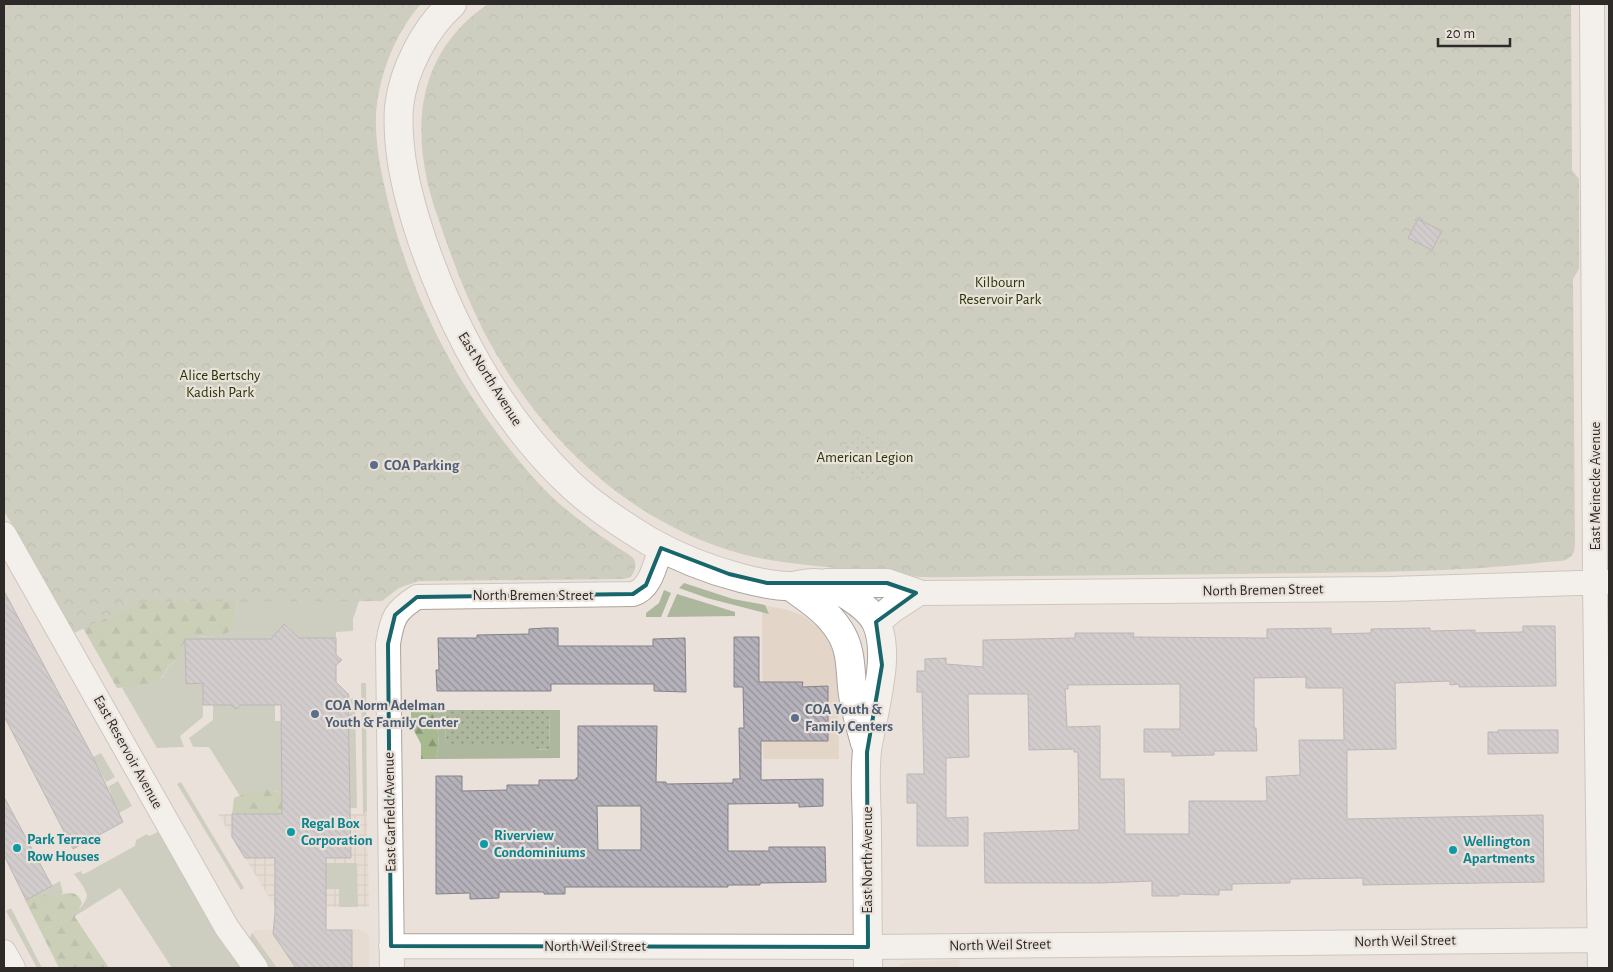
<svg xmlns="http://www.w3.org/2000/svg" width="1613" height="972" viewBox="0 0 1613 972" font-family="'Alegreya Sans',sans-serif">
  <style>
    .built { fill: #e3d5c8 }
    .industrial { fill: url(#industrial-grid) }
    .grass { fill: #acb79e }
    .forest { fill: url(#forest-firs) }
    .park { fill: url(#park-crowns) }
    .garden { fill: url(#garden-dots) }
    .building { fill: url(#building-back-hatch); stroke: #84818a; fill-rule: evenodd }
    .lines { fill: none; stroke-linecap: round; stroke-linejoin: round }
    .street-casing { stroke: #aca49d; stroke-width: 26 }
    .secondary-casing { stroke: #aca49d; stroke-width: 30 }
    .street { stroke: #fff; stroke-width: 24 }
    .secondary { stroke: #fff; stroke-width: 28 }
    .marked { fill: none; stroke: #18666b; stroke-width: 4; stroke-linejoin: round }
    .service-dot { fill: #5c6f8a; stroke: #eae2da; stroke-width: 2 }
    .culture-dot { fill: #0f9aa8; stroke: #eae2da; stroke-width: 2 }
    .labels { text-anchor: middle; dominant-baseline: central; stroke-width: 4.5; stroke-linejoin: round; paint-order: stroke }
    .park-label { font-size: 15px; fill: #263707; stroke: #eae2da }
    .street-label { font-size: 15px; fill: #2d2a27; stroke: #eae2da }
    .service-label { font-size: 15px; font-weight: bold; fill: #4e5e75; stroke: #eae2da; text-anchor: start }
    .culture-label { font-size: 15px; font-weight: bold; fill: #0d838f; stroke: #eae2da; text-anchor: start }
  </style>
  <defs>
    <pattern id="industrial-grid" width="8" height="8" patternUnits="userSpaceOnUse" patternTransform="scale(1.25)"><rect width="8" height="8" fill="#e3d5c8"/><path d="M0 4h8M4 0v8" fill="none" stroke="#c3b7ac"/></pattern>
    <pattern id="forest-firs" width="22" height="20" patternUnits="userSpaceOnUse" patternTransform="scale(1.25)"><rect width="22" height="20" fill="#a7b98f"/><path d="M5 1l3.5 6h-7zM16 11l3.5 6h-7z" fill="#889775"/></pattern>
    <pattern id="park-crowns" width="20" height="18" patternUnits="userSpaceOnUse" patternTransform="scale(1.25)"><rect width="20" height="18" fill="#acb79e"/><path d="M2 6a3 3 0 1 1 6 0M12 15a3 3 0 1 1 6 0" fill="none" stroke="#8c9581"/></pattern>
    <pattern id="garden-dots" width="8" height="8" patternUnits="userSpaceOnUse" patternTransform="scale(1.25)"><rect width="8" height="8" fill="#acb79e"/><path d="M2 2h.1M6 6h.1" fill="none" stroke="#8c9581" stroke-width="1.8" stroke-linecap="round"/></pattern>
    <pattern id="building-back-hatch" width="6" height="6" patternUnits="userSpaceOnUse" patternTransform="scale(1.25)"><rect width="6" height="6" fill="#b5b2bb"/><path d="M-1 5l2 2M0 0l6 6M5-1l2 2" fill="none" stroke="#949198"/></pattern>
  </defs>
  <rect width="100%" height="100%" fill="#eae2da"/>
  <!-- built -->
  <path class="built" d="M762,605L785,609L802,615L819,628L830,643L837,664L839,759H763Z
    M359,929L369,935V968H270L249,940L252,933L256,930Z
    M959,960L960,968H896L903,963L912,962Z"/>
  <!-- industrial -->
  <path class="industrial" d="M367,811L369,907H275L218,814H363Z"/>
  <!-- grass -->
  <path class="grass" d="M684,583L733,599L765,605L769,614L707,598L679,588Z
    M664,590L671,593L661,617H646V613L659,603Z
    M677,594L735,612V616L667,617Z
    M309,601H359L353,619V631L336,632V638H299L284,624L271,639H187L192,637L214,636L234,615L238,602Z
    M185,641L186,683H203V717L180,736L184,747L157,748L122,688L153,682L163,677L168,667L179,657L182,644Z
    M361,683H366L367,811L363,814Z
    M336,693H349L350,699L355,698L357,808H349Z
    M213,705H231L236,709L241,705H275V721H281L282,793C268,789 253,791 240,796L209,747H193L189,738L213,720Z
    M445,710L446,744H529L536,750L550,749L549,710H560V758L436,759C440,742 439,727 432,711Z
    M101,753L115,777L106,782L93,757Z
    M118,781L132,806L119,813L109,794L111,793L108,787Z
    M181,782L244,888L241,890L177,784Z
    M158,832L224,946L241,968H172L120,888L75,916C78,908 86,904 87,895L83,886L74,874L81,871L82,874L86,873L135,846L136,840L147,834L149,836Z
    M322,863H357L358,907H339V889H325Z
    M60,881L63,893L54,902L25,900Z
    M11,908L42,968H37L6,911Z
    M252,933L277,968H270L249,940Z"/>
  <!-- forest -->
  <path class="forest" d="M182,569L238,602C235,609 234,623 231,629C225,640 196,633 187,640C180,645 183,650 179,657C176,661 171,663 168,667C165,671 165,675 162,677C151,687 130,687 117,688L83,628Z
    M411,710L432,711C439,727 440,742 436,759H421V744L411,725Z
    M264,789L282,793V802L340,814H232L234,798L252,791Z
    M40,892L51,899C63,894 76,887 82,903L75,917L109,968H59L25,900Z"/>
  <!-- park -->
  <path class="park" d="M4,4H421C395,33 379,75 376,114C375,141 380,167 386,193C406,281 446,366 501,438C521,464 542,490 567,510C582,522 597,534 613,544C619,549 626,552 632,557C638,562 635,571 631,577L624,579L419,581L399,588L382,601L238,602L145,601L74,633L4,511Z
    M488,4H1571L1572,170L1579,179V269L1573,279L1575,544C1574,550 1575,554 1569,558C1564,562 1554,561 1547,562C1471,571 1396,572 1320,573C1223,574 1127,575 1030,576C994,576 957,578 921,577C892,575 863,571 835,568C804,565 772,562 742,554C627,523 537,434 483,330C463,290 448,248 434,206C410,129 416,53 488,4Z"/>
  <!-- garden -->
  <path class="garden" d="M865,434L869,438L882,439V443H885V447L891,450L888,453L890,457L888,460L891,464L887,466L886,470L882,472L881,476L876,475L873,478L869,477L866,480L862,477L854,478L853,475H848V471L844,469V466L838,463L841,460L839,457L841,454L839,449L845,448L844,444H849V439H855Z
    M445,710H549L550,749L535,750L528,744H446Z"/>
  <!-- building -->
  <path class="building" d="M1418,219L1442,231L1432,250L1408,238Z
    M4,591L92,755L123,822L73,849L4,716Z
    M284,624L299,638H336V655L342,660L336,665V682L348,694L351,858H326V930H352V968H296L273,934L275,913V858H245L232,837V814H282L281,705H241L236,709L231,705H203V683L186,684L185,639H271Z
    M1523,626H1555L1556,686L1459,687V684L1450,685V681L1395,683L1396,749L1347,750V819L1543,815L1544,882L1363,885V878L1290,879V883L1232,884V890H1219V895L1179,894V896H1152V881L1101,883H985L984,833L1079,830L1078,752H1074V749L1029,750L1028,694H968L969,757L946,758V818L968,817V846H917V803H907V774H924L922,692H917V671H925V659L946,658V664L983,667V640L1075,638V633H1134L1133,637L1267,638V629L1331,628V634L1371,633V629L1430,628V631L1475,630V633L1523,632ZM1306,677V688H1343L1344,740H1299L1300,775L1266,777L1267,801H1189V834H1125L1124,779H1100V726L1067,727L1065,689H1068V685L1180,684V729H1144V752H1172V756L1214,755V751H1257L1256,728H1254V678Z
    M545,628H558V646H653V639L685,638L686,692L654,691V684H551V691H437L436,670H439L438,638H477V635L529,634V629Z
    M734,637H759V682H803L802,687L828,686V741H761V780L823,779V806L799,807V803L728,804V851H769V847H825L826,882L760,883V885H728V887H565V894H544V892H499V898L470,899V893L436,894V776H462V791L507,790V785H539V780H576V778H578V726H657L656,782H666V784L733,783V779H740L739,728H744L743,687H734ZM597,806H641V850H598Z
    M1498,730H1558V753L1488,754V732H1498Z
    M4,797L52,886L26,900L4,855Z"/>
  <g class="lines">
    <!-- street casing -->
    <g class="street-casing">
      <path id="street" d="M1592,4L1595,582L1600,968
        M4,534L227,928L256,968
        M916,593L1390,589L1609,582
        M391,946L868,947L1609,940
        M4,952L13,968
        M392,968L388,644C392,618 395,611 417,597L633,594C651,589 655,564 661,548"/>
    </g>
    <!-- secondary casing -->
    <g class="secondary-casing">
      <path id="secondary" d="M452,4C425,28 403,70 399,107C396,152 408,198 422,240C453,330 500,417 569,483C593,506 621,524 649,541C677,557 710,570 741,578C756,582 774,586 790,586C798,586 807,582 815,583C834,584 867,605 876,622C889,650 878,691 873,720C871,730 868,741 867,751C864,777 867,805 867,832C867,877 868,923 868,968
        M827,583H887L916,593
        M790,586C808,599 827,611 839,630C854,652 849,677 854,701C857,715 861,729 865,743
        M876,622L893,608L916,593"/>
    </g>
    <!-- street -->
    <use href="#street" class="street"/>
    <!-- secondary -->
    <use href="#secondary" class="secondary"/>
  </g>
  <!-- marked area -->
  <path d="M0 0H1613V972H0ZM661,548L729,574L767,583H887L916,593L876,622L882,665L867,752L868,947L391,946L388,644L395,615L417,597L633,594L646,585Z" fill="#eae2da" fill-opacity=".55" fill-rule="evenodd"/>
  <path class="marked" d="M661,548L729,574L767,583H887L916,593L876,622L882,665L867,752L868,947L391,946L388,644L395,615L417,597L633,594L646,585Z"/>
  <!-- markers -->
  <g class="service-dot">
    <circle cx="374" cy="465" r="5"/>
    <circle cx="315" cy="714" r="5"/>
    <circle cx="795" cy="718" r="5"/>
  </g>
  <g class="culture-dot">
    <circle cx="291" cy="832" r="5"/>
    <circle cx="484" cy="844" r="5"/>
    <circle cx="17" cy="848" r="5"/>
    <circle cx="1453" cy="850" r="5"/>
  </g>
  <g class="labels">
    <!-- park labels -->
    <g class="park-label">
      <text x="1000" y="282">Kilbourn<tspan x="1000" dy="17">Reservoir Park</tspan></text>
      <text x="220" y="375">Alice Bertschy<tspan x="220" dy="17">Kadish Park</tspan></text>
      <text x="865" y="457">American Legion</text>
    </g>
    <!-- street labels -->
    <g class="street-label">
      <text transform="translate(490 379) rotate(58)">East North Avenue</text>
      <text transform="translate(1595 486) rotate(-90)">East Meinecke Avenue</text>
      <text transform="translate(1263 590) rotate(-1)">North Bremen Street</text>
      <text x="533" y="595">North Bremen Street</text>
      <text transform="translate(128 752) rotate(61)">East Reservoir Avenue</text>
      <text transform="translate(390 812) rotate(-91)">East Garfield Avenue</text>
      <text transform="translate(867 860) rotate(-90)">East North Avenue</text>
      <text transform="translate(1405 941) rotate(-1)">North Weil Street</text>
      <text transform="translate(1000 945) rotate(-1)">North Weil Street</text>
      <text x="595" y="946">North Weil Street</text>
    </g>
    <!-- service labels -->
    <g class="service-label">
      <text x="384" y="465">COA Parking</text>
      <text x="325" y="705">COA Norm Adelman<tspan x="325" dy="17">Youth &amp; Family Center</tspan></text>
      <text x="805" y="709">COA Youth &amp;<tspan x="805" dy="17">Family Centers</tspan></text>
    </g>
    <!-- culture labels -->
    <g class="culture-label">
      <text x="301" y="823">Regal Box<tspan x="301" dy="17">Corporation</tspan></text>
      <text x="494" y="835">Riverview<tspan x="494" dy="17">Condominiums</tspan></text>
      <text x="27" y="839">Park Terrace<tspan x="27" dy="17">Row Houses</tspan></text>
      <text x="1463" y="841">Wellington<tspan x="1463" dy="17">Apartments</tspan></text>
    </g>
  </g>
  <!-- border -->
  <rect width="1613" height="972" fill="none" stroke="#2d2a27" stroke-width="10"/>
  <!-- scale -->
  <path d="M1438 38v8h72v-8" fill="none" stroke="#2d2a27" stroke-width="2.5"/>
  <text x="1446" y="38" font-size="15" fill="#2d2a27" stroke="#eae2da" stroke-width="4" paint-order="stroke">20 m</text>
</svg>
